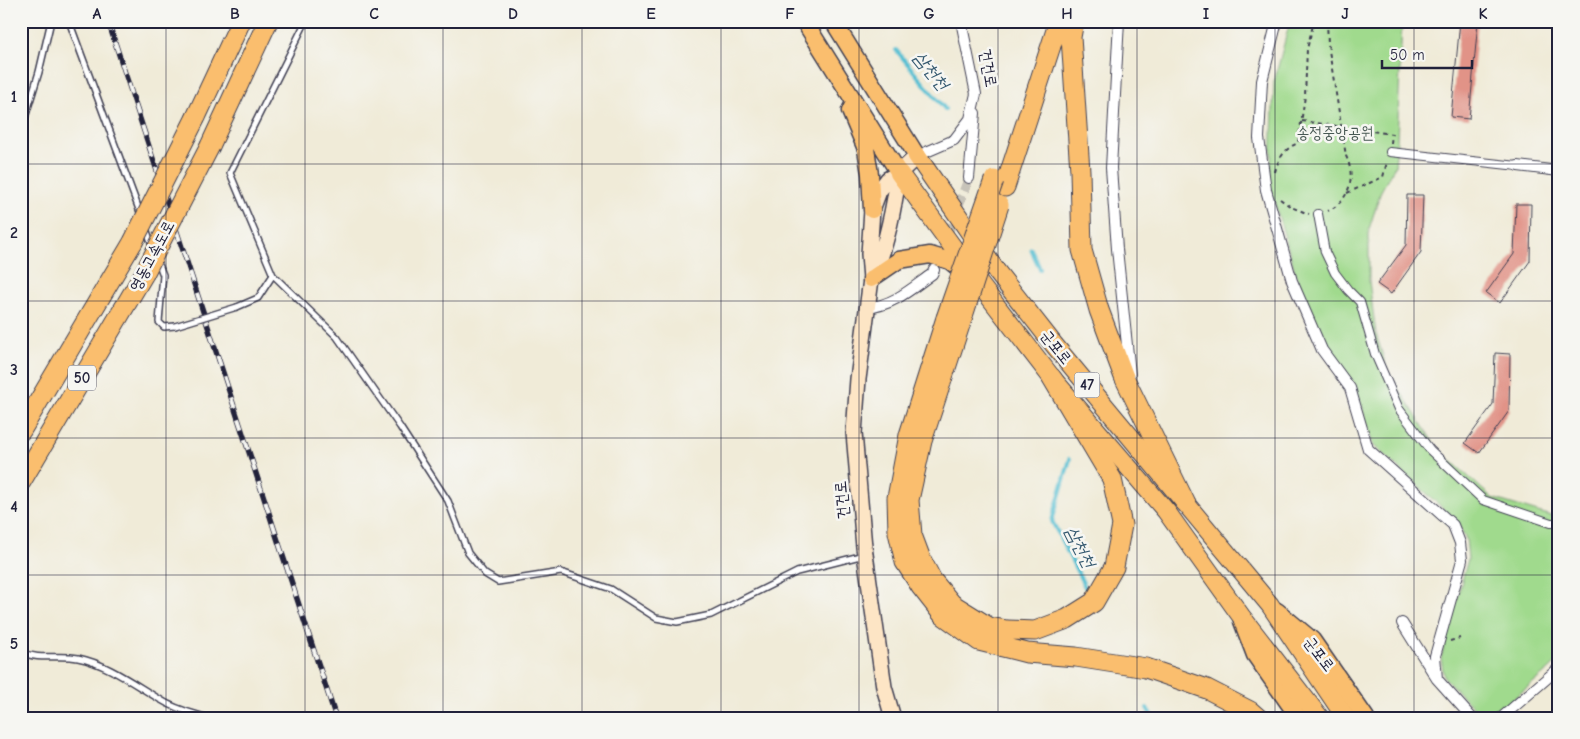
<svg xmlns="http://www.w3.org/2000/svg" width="1580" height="739" viewBox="0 0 1580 739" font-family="'Comic Neue','Poor Story',sans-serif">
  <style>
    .green { fill: #a0da8d; stroke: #617e64 }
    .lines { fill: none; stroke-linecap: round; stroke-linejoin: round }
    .stream { stroke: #57c0d3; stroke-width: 4 }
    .building { fill: #e19387 }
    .minor-tunnel { stroke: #c7c3b9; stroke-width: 10; stroke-dasharray: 10 5; stroke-linecap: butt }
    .service-casing { stroke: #414053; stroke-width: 8 }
    .pedestrian-casing { stroke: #414053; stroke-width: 10 }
    .minor-casing { stroke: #414053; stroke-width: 12 }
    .secondary-casing { stroke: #414053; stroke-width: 18 }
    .primary-casing { stroke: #414053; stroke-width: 19 }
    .trunk-casing { stroke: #414053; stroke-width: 20 }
    .motorway-casing { stroke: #414053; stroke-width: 21 }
    .path { stroke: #414053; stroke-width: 2; stroke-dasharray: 4 4; stroke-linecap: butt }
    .service { stroke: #fff; stroke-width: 5 }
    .pedestrian { stroke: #fff; stroke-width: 8 }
    .minor { stroke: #fff; stroke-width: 10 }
    .secondary { stroke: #fde5c5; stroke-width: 15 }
    .primary { stroke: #fabe6e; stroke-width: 16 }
    .trunk { stroke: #fabe6e; stroke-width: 18 }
    .motorway { stroke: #fabe6e; stroke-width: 19 }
    .rail-casing { stroke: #22223b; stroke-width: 5.5 }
    .rail { stroke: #f6f6f2; stroke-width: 4; stroke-dasharray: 11; stroke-linecap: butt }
    .service-bridge-casing { stroke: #414053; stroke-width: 8; stroke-linecap: butt }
    .motorway-bridge-casing { stroke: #414053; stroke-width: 21; stroke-linecap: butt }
    .service-bridge { stroke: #fff; stroke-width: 5 }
    .motorway-bridge { stroke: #fabe6e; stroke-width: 19 }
    .grid { fill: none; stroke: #22223b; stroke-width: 1; stroke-opacity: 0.55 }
    .labels { text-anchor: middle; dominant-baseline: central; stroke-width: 5; stroke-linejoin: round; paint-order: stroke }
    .shield { fill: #f6f6f2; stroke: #626272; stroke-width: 1 }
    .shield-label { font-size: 15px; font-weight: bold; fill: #22223b }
    .street-label { font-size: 16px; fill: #22223b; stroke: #f6f6f2 }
    .park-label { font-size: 16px; fill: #485954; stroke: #f6f6f2 }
    .water-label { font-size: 18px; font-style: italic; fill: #355970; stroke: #f6f6f2 }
    .neatline { fill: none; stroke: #22223b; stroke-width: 2 }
    .grid-label { font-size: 16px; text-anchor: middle; font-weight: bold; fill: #22223b }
  </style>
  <rect width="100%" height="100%" fill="#f6f6f2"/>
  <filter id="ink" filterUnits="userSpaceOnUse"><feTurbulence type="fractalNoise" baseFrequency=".02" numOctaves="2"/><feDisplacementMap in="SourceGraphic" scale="10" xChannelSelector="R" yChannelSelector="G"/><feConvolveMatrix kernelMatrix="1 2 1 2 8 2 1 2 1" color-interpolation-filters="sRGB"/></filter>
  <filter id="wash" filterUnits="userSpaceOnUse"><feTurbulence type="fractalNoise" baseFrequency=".0096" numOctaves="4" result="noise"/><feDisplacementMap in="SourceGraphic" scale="20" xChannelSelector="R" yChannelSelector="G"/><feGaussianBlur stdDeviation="1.12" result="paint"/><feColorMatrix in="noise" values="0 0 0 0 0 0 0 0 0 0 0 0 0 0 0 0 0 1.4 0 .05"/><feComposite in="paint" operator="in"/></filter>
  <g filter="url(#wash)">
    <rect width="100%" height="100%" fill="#f0ebd8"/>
    <!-- green -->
    <path class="green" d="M1290,21H1402L1397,142L1395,166L1381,191L1369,229V281L1376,334L1388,372L1437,448L1492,498L1551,516H1559V659L1551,668L1490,718H1483L1444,677L1441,658L1468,559L1466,539L1456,520L1373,445L1356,386L1327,347L1298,281L1270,188L1274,82Z"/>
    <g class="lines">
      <!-- stream -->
      <path class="stream" d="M896,50L945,109
        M1031,249L1040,269
        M1070,459L1052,521L1086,589
        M1147,708L1153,718"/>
    </g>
    <g id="blocks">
      <!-- building -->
      <path class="building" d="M1460,21H1478L1469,119L1451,117Z
        M1407,195H1423L1421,252L1391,294L1377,284L1406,245Z
        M1516,204H1531L1530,261L1500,303L1486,293L1514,254Z
        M1495,353L1510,354L1509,411L1479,453L1465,443L1493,404Z"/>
    </g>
  </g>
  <g filter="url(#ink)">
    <use href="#blocks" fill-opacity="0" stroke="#414053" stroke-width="1"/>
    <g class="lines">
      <!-- minor-tunnel -->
      <path class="minor-tunnel" d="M937,261L969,178"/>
      <!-- service casing -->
      <g class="service-casing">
        <path id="service" d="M69,21L141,215
          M306,21L230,173L273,275L337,337L400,427L448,501L468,553L485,574L498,582L561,572L611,589L656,618L677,622L711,615L797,572L864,555
          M21,131L39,72L51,21
          M146,228L152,246
          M157,259L163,275L159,322L164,327L175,326
          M237,307L258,298L273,275
          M21,652C39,661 59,654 78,658C108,664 135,685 161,700C175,709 192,713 208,718"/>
      </g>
      <!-- pedestrian casing -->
      <g class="pedestrian-casing">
        <path id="pedestrian" d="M1390,152L1518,166
          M1318,214L1325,252L1335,273L1348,290L1360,302L1375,354L1399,409L1430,450L1483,500L1551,523H1559"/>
      </g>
      <!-- minor casing -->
      <g class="minor-casing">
        <path id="minor" d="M1119,21L1111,168L1117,249L1130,374
          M1277,21L1262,81L1259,138L1266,190L1292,281L1322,350L1350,388L1368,449L1453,525L1460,543L1462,560L1435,656L1437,679
          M917,156L954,140L970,119L976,94L961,21
          M1518,166L1559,171
          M969,178L975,113
          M867,308C894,305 911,289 932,274L934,270
          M1402,623L1437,679L1472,718
          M1501,718L1559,668"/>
      </g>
      <!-- secondary casing -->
      <g class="secondary-casing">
        <path id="secondary" d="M873,275C887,246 894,206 899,173
          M893,718L884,687L864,547L854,433L858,379L871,279L869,254L872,210L879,191L888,179L899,173L917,156"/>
      </g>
      <!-- primary casing -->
      <g class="primary-casing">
        <path id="primary" d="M804,21L899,173
          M833,21L917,156
          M852,107L850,111L866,149L870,174L872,210
          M871,279L899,260L930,255L950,261L971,278
          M1277,611L1312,640L1366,718
          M1242,621L1255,655L1299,718"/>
      </g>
      <!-- trunk casing -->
      <g class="trunk-casing">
        <path id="trunk" d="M917,156L997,272L1055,346L1270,605L1346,718
          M899,173L981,286L1052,378L1166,511L1241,616L1320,718"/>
      </g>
      <!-- motorway casing -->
      <g class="motorway-casing">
        <path id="motorway" d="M1074,21L1071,37L1080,171L1082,250L1099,310L1124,377L1185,502
          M196,117L241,21
          M210,146L268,21
          M1005,187L1059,21
          M946,318L909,435L897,498L898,532L905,562L921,587L943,615L979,641L1027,653L1076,657L1146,668L1207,689L1250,711L1258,718
          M960,325L922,441L909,500L912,535L921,559L932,580L952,604L989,627L1007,630L1035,631L1067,619L1094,602L1114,567L1122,525L1112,479L1052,378
          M21,431L133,242
          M21,482L144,274"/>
      </g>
      <!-- path -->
      <path class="path" d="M1327,21L1328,44L1346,156C1356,177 1350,200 1328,211
        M1302,121L1392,134L1391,143
        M1275,172C1278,159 1285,148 1298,143L1305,96L1307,49L1314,21
        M1347,193L1383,177L1387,162
        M1280,199L1291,207L1309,214
        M1450,641L1460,638"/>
      <!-- service -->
      <use href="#service" class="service"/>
      <!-- pedestrian -->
      <use href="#pedestrian" class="pedestrian"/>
      <!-- minor -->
      <use href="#minor" class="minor"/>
      <!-- secondary -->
      <use href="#secondary" class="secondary"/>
      <!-- primary -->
      <use href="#primary" class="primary"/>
      <!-- trunk -->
      <use href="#trunk" class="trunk"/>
      <!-- motorway -->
      <use href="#motorway" class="motorway"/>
      <!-- rail casing -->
      <g class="rail-casing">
        <path id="rail" d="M108,21L336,718"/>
      </g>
      <!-- rail -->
      <use href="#rail" class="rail"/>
      <!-- service-bridge casing -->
      <g class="service-bridge-casing">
        <path id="service-bridge" d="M175,326L237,307"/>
      </g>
      <!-- motorway-bridge casing -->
      <g class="motorway-bridge-casing">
        <path id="motorway-bridge" d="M133,242L196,117
          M144,274L210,146
          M946,318L994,180
          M960,325L999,205"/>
      </g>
      <!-- service-bridge -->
      <use href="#service-bridge" class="service-bridge"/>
      <!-- motorway-bridge -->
      <use href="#motorway-bridge" class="motorway-bridge"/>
    </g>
  </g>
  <!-- grid -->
  <path class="grid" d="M166,21V718M305,21V718M443,21V718M582,21V718M721,21V718M859,21V718M998,21V718M1137,21V718M1275,21V718M1414,21V718M21,164H1559M21,301H1559M21,438H1559M21,575H1559"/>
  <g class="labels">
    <!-- shield labels -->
    <g class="shield">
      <rect x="68" y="365.5" width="28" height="25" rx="4"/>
      <rect x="1074.5" y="372.5" width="25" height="25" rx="4"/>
    </g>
    <g class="shield-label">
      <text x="82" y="378">50</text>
      <text x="1087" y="385">47</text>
    </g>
    <!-- street labels -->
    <g class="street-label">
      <text transform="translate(988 68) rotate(80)">건건로</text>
      <text transform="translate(152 256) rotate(-62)">영동고속도로</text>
      <text transform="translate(1056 347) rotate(51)">군포로</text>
      <text transform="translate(842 500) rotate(-95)">건건로</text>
      <text transform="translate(1319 654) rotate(52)">군포로</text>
    </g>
    <!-- park labels -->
    <g class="park-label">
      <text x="1335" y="133">송정중앙공원</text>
    </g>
    <!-- water labels -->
    <g class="water-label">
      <text transform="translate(931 71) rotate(51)">삼천천</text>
      <text transform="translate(1080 547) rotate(63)">삼천천</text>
    </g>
  </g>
  <!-- margin -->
  <rect width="1580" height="739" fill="none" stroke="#f6f6f2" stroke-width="55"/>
  <!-- scale -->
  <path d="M1382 60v8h90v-8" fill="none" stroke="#22223b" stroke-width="2.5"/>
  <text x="1390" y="60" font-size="15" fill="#22223b" stroke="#f6f6f2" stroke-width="4" paint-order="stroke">50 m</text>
  <rect x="28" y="28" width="1524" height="684" class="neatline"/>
  <g class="grid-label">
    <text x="97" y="19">A</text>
    <text x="235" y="19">B</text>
    <text x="374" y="19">C</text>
    <text x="513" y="19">D</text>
    <text x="651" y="19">E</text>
    <text x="790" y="19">F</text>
    <text x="929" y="19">G</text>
    <text x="1067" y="19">H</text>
    <text x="1206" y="19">I</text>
    <text x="1345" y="19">J</text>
    <text x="1483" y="19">K</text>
    <text x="14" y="102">1</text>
    <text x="14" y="238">2</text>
    <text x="14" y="375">3</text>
    <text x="14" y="512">4</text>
    <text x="14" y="649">5</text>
  </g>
</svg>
